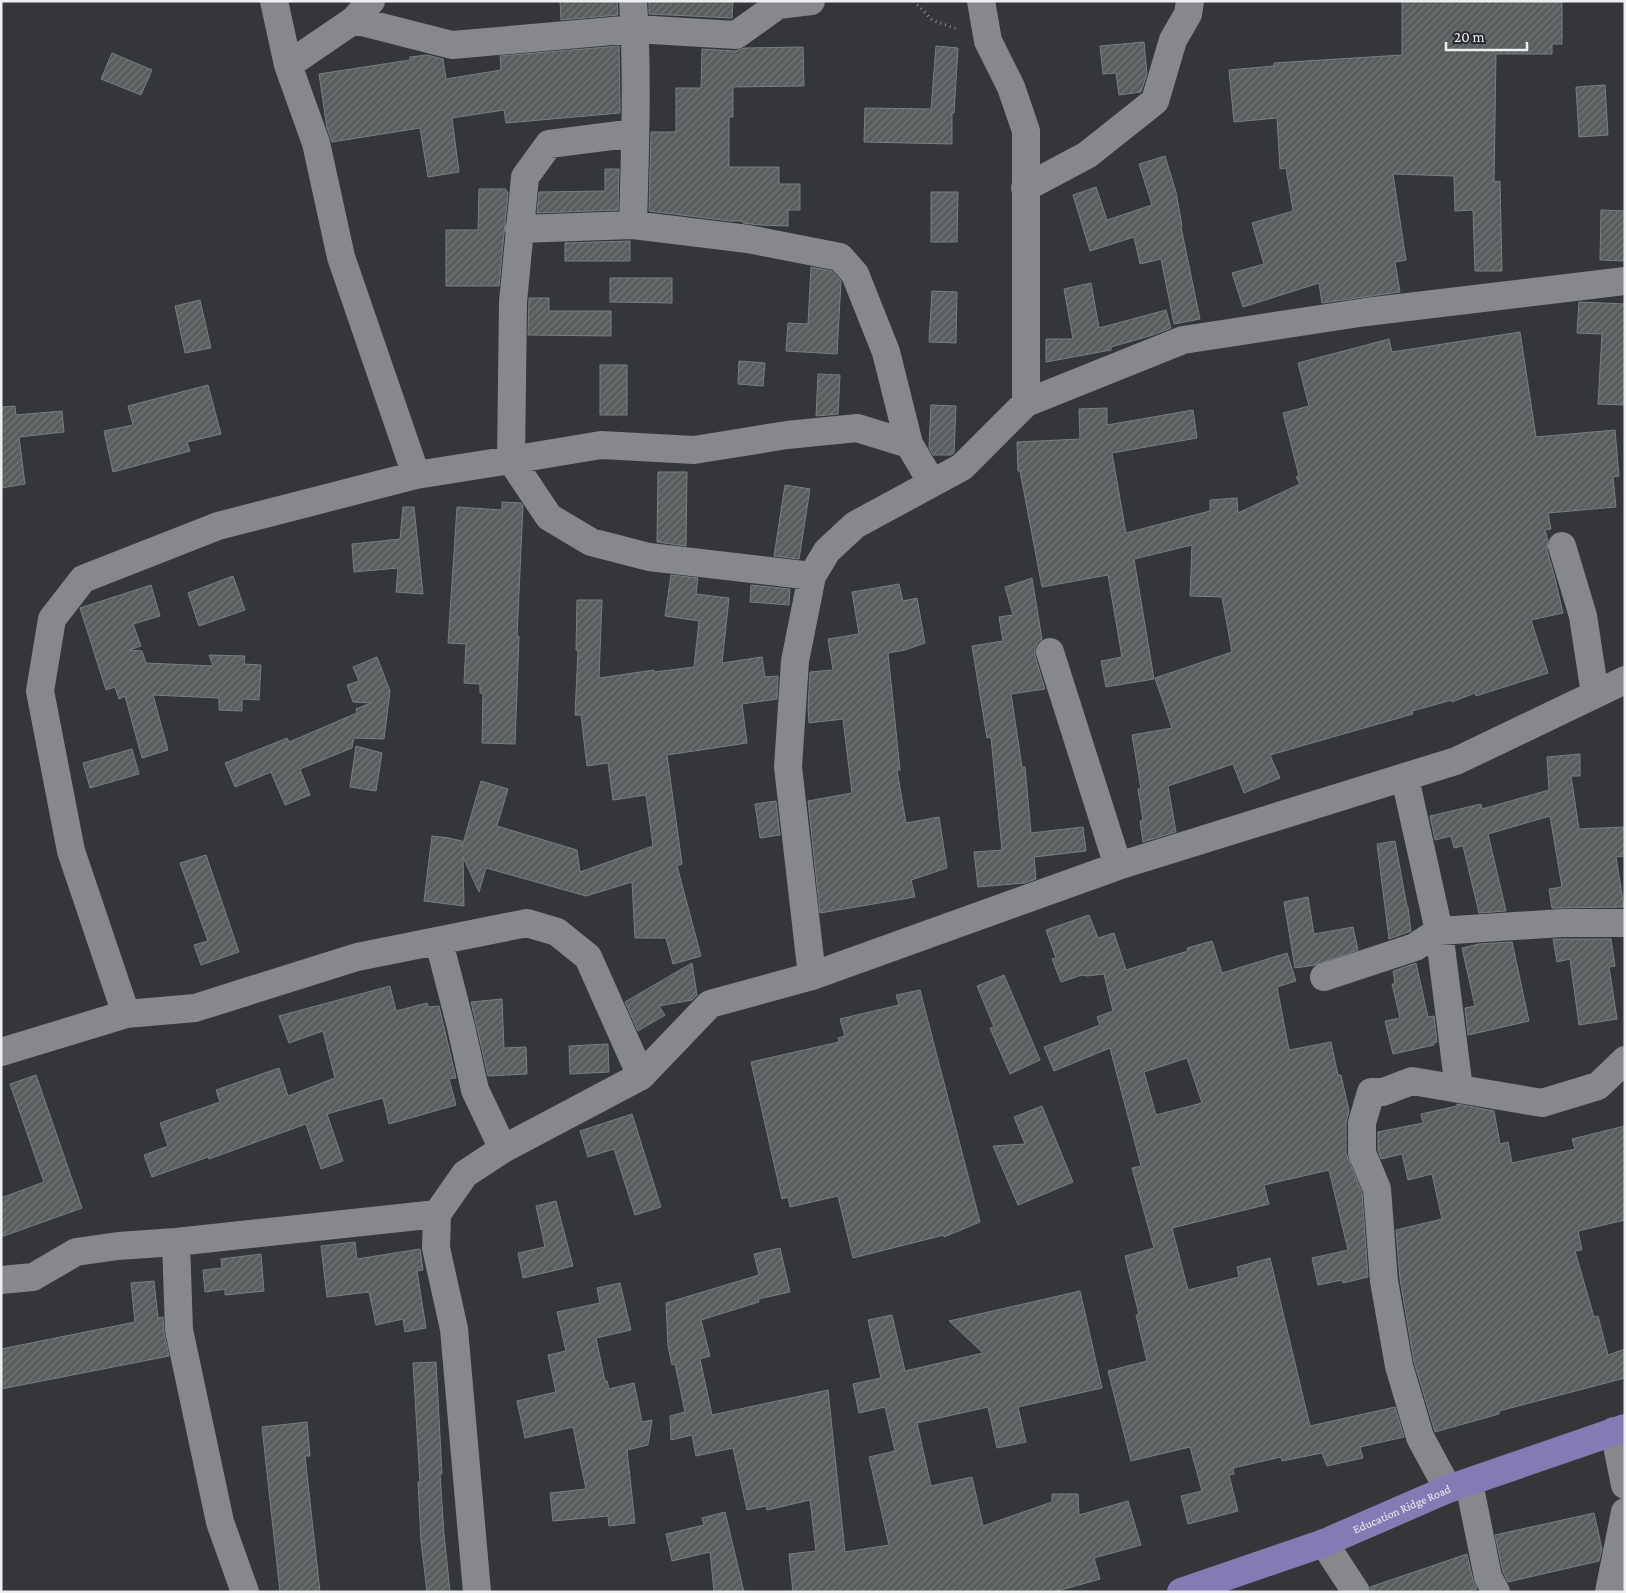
<svg xmlns="http://www.w3.org/2000/svg" width="1626" height="1593" viewBox="0 0 1626 1593" font-family="'Crimson Pro',serif">
  <style>
    .building { fill: url(#building-hatch); stroke: #7a7e7f; fill-rule: evenodd }
    .lines { fill: none; stroke-linecap: round; stroke-linejoin: round }
    .path { stroke: #888a8c; stroke-width: 3; stroke-dasharray: 1 4; stroke-linecap: butt }
    .minor { stroke: #86888b; stroke-width: 28 }
    .major { stroke: #837bb4; stroke-width: 28 }
    .labels { text-anchor: middle; dominant-baseline: central; stroke-width: 4; stroke-linejoin: round; paint-order: stroke }
    .street-label { font-size: 12px; fill: #eeeff0; stroke: #2a2c2f }
  </style>
  <defs>
    <pattern id="building-hatch" width="6" height="6" patternUnits="userSpaceOnUse" patternTransform="scale(1.25)"><rect width="6" height="6" fill="#595d5e"/><path d="M-1 1l2-2M0 6l6-6M5 7l2-2" fill="none" stroke="#717575"/></pattern>
  </defs>
  <rect width="100%" height="100%" fill="#343639"/>
  <!-- building -->
  <path class="building" d="M560,1H617L618,15L561,20Z
    M649,1H733L732,18L649,14Z
    M1402,1L1562,2V44H1552V54H1496L1494,182L1500,181L1502,271H1475L1473,210L1455,211L1454,176L1393,174L1406,260L1395,262L1400,292L1322,303L1319,283L1243,307L1232,273L1264,264L1252,223L1293,211L1286,168L1280,169L1277,118L1234,122L1229,70L1274,66V63L1402,55Z
    M1144,42L1147,74L1141,92L1119,95L1116,73L1103,74L1100,46Z
    M619,46L620,113L506,123L504,110L452,118L459,172L428,177L420,128L332,142L327,128L319,74L410,60V57L427,55L443,59L446,79L501,70L500,56Z
    M936,46L958,48L954,113H952V144L864,142L865,108L931,109Z
    M803,47L804,86L733,87V117H729V167H779V184H800V210H788V226L760,225L743,223V221H730L649,211L651,132H676V88H701L702,49L735,51L745,48Z
    M112,53L152,70L141,95L101,79Z
    M1605,85L1608,135L1579,137L1576,87Z
    M1165,156L1176,192L1182,226L1181,227L1200,319L1174,324L1161,259L1140,264L1134,237L1090,251L1073,195L1096,187L1107,220L1152,205L1139,164Z
    M605,169H619L618,210L537,213L539,192L605,191Z
    M479,189H506V192H508L499,286H446V230H478Z
    M931,192H958L957,242H931Z
    M1601,210L1625,211V261L1600,260Z
    M630,241V261H565V243Z
    M811,267L832,271L841,281L837,354L786,351L788,323L808,324Z
    M610,278H672V303L610,302Z
    M1091,283L1099,328L1166,310L1171,328L1153,335L1111,347V350L1046,362V339H1073L1064,289Z
    M932,291L957,292L956,343L929,342Z
    M529,298H549V311H611V336L528,335Z
    M200,300L211,348L185,353L175,306Z
    M1579,302L1625,304V405L1598,404L1602,334L1577,333Z
    M1520,332L1536,437L1615,430L1619,476L1613,477L1616,507L1548,513L1551,529L1545,530L1548,541L1547,550L1555,578L1563,613L1531,620L1548,673L1476,696L1475,693L1452,702V700L1412,711L1413,714L1270,755L1280,778L1244,793L1233,764L1168,786L1176,832L1143,842L1140,821L1143,820L1138,789H1141L1132,735L1172,728L1155,678L1232,652L1222,597L1190,596L1192,545L1134,559L1154,679L1106,687L1101,661L1122,657L1108,575L1042,587L1020,471H1018L1017,442L1080,439L1079,409L1107,408V425L1193,410L1197,438L1112,453L1126,533L1210,511V500L1237,498L1238,513L1300,484L1296,477L1299,476L1283,413L1309,406L1298,363L1389,339L1392,352Z
    M739,361L765,363L763,386L738,384Z
    M600,365H627V415H600Z
    M818,374L840,375L838,414L816,416Z
    M208,385L221,434L187,442L190,451L113,472L104,431L133,425L128,406Z
    M931,405L956,406L954,453L951,455H933L929,448Z
    M15,406L16,415L62,411L64,432L19,437L25,484L1,488V407Z
    M658,472H687L686,546L657,542Z
    M785,485L810,489L799,559L774,556Z
    M502,502L521,503L523,506L517,636H519L515,744L482,743L483,693H480V684L464,683L466,644L448,643L457,507L502,510Z
    M403,507H414L423,594L396,592L398,568L354,572L352,544L400,539Z
    M671,575L698,578L696,594L729,598L722,663L762,657L765,677L778,676L777,699L742,704L747,743L667,755L682,864L677,866L701,956L673,964L666,938H635L632,882L586,896L486,868L479,892L463,857L464,906L424,901L432,836L449,838L462,841V847L481,781L508,789L497,826L577,850L580,872L653,846L646,795L613,800L608,763L587,766L581,715H575L578,650H576L577,600H602L599,678L654,670V672L694,667L699,621L665,616Z
    M233,576L245,610L199,626L188,593Z
    M1032,578L1042,639L1038,642L1035,648V656L1045,689L1011,694L1022,767H1025L1031,833L1083,827L1086,851L1034,857L1036,879L1025,883L978,887L974,852L1002,850L991,737L987,738L972,646L1003,641L999,617L1013,615L1005,587Z
    M899,584L903,601L917,598L925,643L905,650L888,653L900,770H897L906,823L939,817L947,868L911,880L915,897L820,913L808,801L852,793L843,719L809,723L808,708L810,672L833,670L828,639L859,634L852,592Z
    M151,585L160,616L133,624L141,646L129,650L142,651L146,663L213,666L209,655L245,656L244,664L261,665L259,700L242,699V711L219,710V698L153,695L168,750L142,758L125,696L119,699L115,687L106,690L80,608Z
    M751,585L790,589L789,605L750,602Z
    M377,657L390,691L384,739L354,738L352,748L300,769L310,795L285,805L271,772L235,787L225,763L287,738L289,742L357,713L356,709L371,703L353,702L347,685L359,681L353,667Z
    M356,746L382,753L376,791L350,787Z
    M132,749L139,774L90,788L83,763Z
    M1580,754V776H1571L1579,829L1625,827V856L1616,857L1624,907L1552,908L1549,889L1562,887L1550,816L1488,834L1506,911L1479,913L1463,846L1454,848L1451,836L1435,840L1430,816L1481,804L1482,809L1549,790L1547,757Z
    M776,801L780,835L760,838L755,804Z
    M1395,841L1407,907H1408L1411,931L1389,939L1377,844Z
    M206,855L239,952L201,965L194,945L208,941L180,863Z
    M1308,897L1314,934L1353,927L1358,950L1315,965L1295,968L1284,902Z
    M1089,915L1098,938L1114,933L1126,970L1188,951L1187,948L1212,941L1222,973L1287,953L1296,981L1277,987L1289,1050L1331,1042L1338,1075H1341L1349,1111L1346,1123V1153L1362,1193L1368,1277L1343,1283L1342,1280L1318,1285L1312,1258L1348,1250L1329,1170L1264,1185L1269,1204L1172,1228L1188,1290L1239,1277L1237,1267L1270,1258L1310,1426L1395,1407L1404,1437L1360,1447L1363,1458L1327,1466L1322,1453L1282,1461L1281,1457L1233,1468L1234,1474L1229,1475L1238,1511L1188,1524L1181,1496L1202,1491L1190,1447L1131,1461L1108,1371L1147,1361L1136,1315H1139L1125,1256L1154,1248L1132,1168L1141,1166L1110,1048L1054,1071L1044,1047L1100,1025L1097,1017L1113,1011L1104,974L1087,976L1082,975L1061,982L1052,959L1056,958L1046,930ZM1187,1058L1202,1103L1156,1115L1144,1072Z
    M1553,939H1611L1615,966L1609,967L1617,1019L1579,1025L1570,959L1557,962Z
    M1512,942L1529,1021L1468,1035L1465,1008L1475,1006L1462,948L1479,944Z
    M692,963L697,995L692,1000L659,1006L665,1015L638,1031L625,1002Z
    M1416,963L1428,1017L1434,1016L1437,1042L1434,1043V1045L1393,1054L1385,1021L1400,1018L1392,984H1395L1393,971Z
    M1004,975L1040,1060L1010,1074L990,1028L994,1027L977,986Z
    M390,986L396,1011L427,1003L428,1007L439,1006L456,1078L449,1079L456,1105L389,1124L383,1098L327,1114L343,1161L321,1169L306,1124L209,1159L208,1157L152,1177L144,1155L168,1146L160,1123L220,1102L216,1090L279,1068L288,1096L335,1078L323,1031L289,1043L279,1016Z
    M920,990L980,1222L944,1237V1235L853,1258L838,1196L790,1207L788,1197L782,1199L751,1062L839,1042L838,1038L845,1036L840,1019L899,1005L896,995Z
    M502,999L504,1048L526,1047L527,1074L488,1076L471,1002Z
    M608,1044L609,1072L570,1074L569,1046Z
    M36,1075L82,1208L1,1237V1198L44,1182L10,1084Z
    M1457,1104L1494,1111L1500,1144L1508,1142L1512,1163L1575,1149L1572,1139L1625,1126V1220L1578,1231L1582,1250L1575,1251L1594,1317L1598,1316L1608,1355L1625,1349V1378L1499,1411V1414L1435,1432L1414,1362L1400,1279L1396,1230L1442,1219L1432,1174L1408,1180L1402,1154L1381,1159L1378,1150V1132L1423,1123L1421,1114L1457,1106Z
    M1042,1106L1073,1182L1018,1205L993,1146L1025,1144L1014,1117Z
    M632,1114L661,1207L635,1215L614,1149L588,1157L580,1131Z
    M556,1201L573,1266L523,1278L518,1253L545,1247L536,1206Z
    M355,1242L357,1259L420,1249L423,1270L417,1271L426,1328L405,1332L403,1319L376,1325L369,1292L327,1297L321,1246Z
    M780,1248L790,1292L758,1299L759,1302L701,1320L710,1356L700,1359L712,1415L828,1390L845,1552L889,1545L869,1457L895,1451L885,1407L859,1413L853,1384L881,1378L868,1320L892,1315L905,1371L983,1353L949,1321L1080,1291L1102,1388L1018,1407L1026,1442L997,1448L988,1407L917,1423L931,1486L972,1477L983,1526L1052,1502V1494H1078L1079,1515L1128,1501L1141,1545L1094,1558L1100,1579L1054,1592H793L789,1554L816,1551L810,1500L767,1510L766,1506L747,1510L733,1448L696,1456L692,1435L671,1440L670,1416L685,1412L675,1364L672,1365L668,1346L666,1303L759,1275L754,1254Z
    M261,1254L264,1291L225,1295V1289L205,1292L203,1270L222,1268L221,1259Z
    M154,1281L158,1318L163,1317L164,1333L169,1356L1,1389V1349L135,1322L131,1283Z
    M620,1283L631,1330L596,1338L605,1381H607L609,1389L634,1383L642,1422L652,1420L648,1445L627,1450L635,1523L609,1526L608,1516L553,1521L550,1493L586,1489L573,1427L525,1438L517,1401L556,1392L548,1355L566,1351L557,1312L600,1303L597,1288Z
    M436,1362L442,1474H440L444,1534L450,1592H427L421,1541L418,1482H420L413,1363Z
    M307,1422L310,1456H305L320,1592H280L262,1427Z
    M725,1512L744,1592H714L710,1552L672,1561L666,1534L704,1525L702,1518Z
    M1594,1513L1602,1549L1599,1561L1508,1582L1503,1572L1495,1535Z
    M1467,1554L1473,1580L1477,1589L1463,1592H1372L1370,1587Z"/>
  <g class="lines">
    <!-- path -->
    <path class="path" d="M914,1L932,20L957,29"/>
    <!-- minor -->
    <path class="minor" d="M981,1L988,41L1011,87L1026,131V403
      M354,20L452,45L635,29L736,35L778,5L811,1
      M288,65L354,20L371,1
      M635,133L549,144L525,177L513,302L511,460L601,445L694,450L787,435L857,428L909,444L932,483
      M1025,188L1087,155L1155,101L1173,40L1188,14L1190,1
      M633,225C635,150 638,75 633,1
      M519,229L633,225L748,239L840,257L855,274L886,352L909,444
      M416,475L511,460L549,517L591,542L649,557L812,576
      M1562,546L1583,616L1595,694
      M1050,652L1118,866
      M1405,778L1439,931L1459,1089
      M439,942L461,1027L475,1090L503,1149
      M812,976L788,767L795,661L812,576L827,551L855,525L962,467L1026,403L1183,340L1366,312L1625,281
      M1324,977L1415,947L1439,931L1562,923H1625
      M126,1014L71,851L40,691L52,619L83,579L218,526L416,475L341,257L316,143L288,65L274,1
      M1,1052L126,1014L195,1008L357,957L527,923L557,932L588,957L641,1076
      M176,1242L179,1330L220,1522L245,1592
      M1,1280L33,1277L76,1252L118,1246L176,1242L437,1214
      M1614,1431L1625,1485
      M1469,1483L1488,1577L1496,1592
      M1448,1489L1420,1437L1399,1366L1384,1281L1377,1189L1362,1153V1123L1371,1092H1383L1412,1081L1542,1103L1598,1086L1625,1060
      M1324,1543L1356,1592
      M477,1592L454,1329L436,1248L437,1214L465,1174L503,1149L641,1076L710,1004L812,976L1118,866L1456,761L1625,680
      M1609,1592L1625,1512"/>
    <!-- major -->
    <path class="major" id="s1" d="M1181,1592L1324,1543L1448,1489L1625,1428"/>
  </g>
  <g class="labels">
    <!-- street labels -->
    <g class="street-label">
      <text stroke="none"><textPath href="#s1" startOffset="236">Education Ridge Road</textPath></text>
    </g>
  </g>
  <!-- border -->
  <rect width="1626" height="1593" fill="none" stroke="#eeeff0" stroke-width="5"/>
  <!-- scale -->
  <path d="M1446 42v8h81v-8" fill="none" stroke="#eeeff0" stroke-width="2.5"/>
  <text x="1454" y="42" font-size="15" fill="#eeeff0" stroke="#2a2c2f" stroke-width="4" paint-order="stroke">20 m</text>
</svg>
